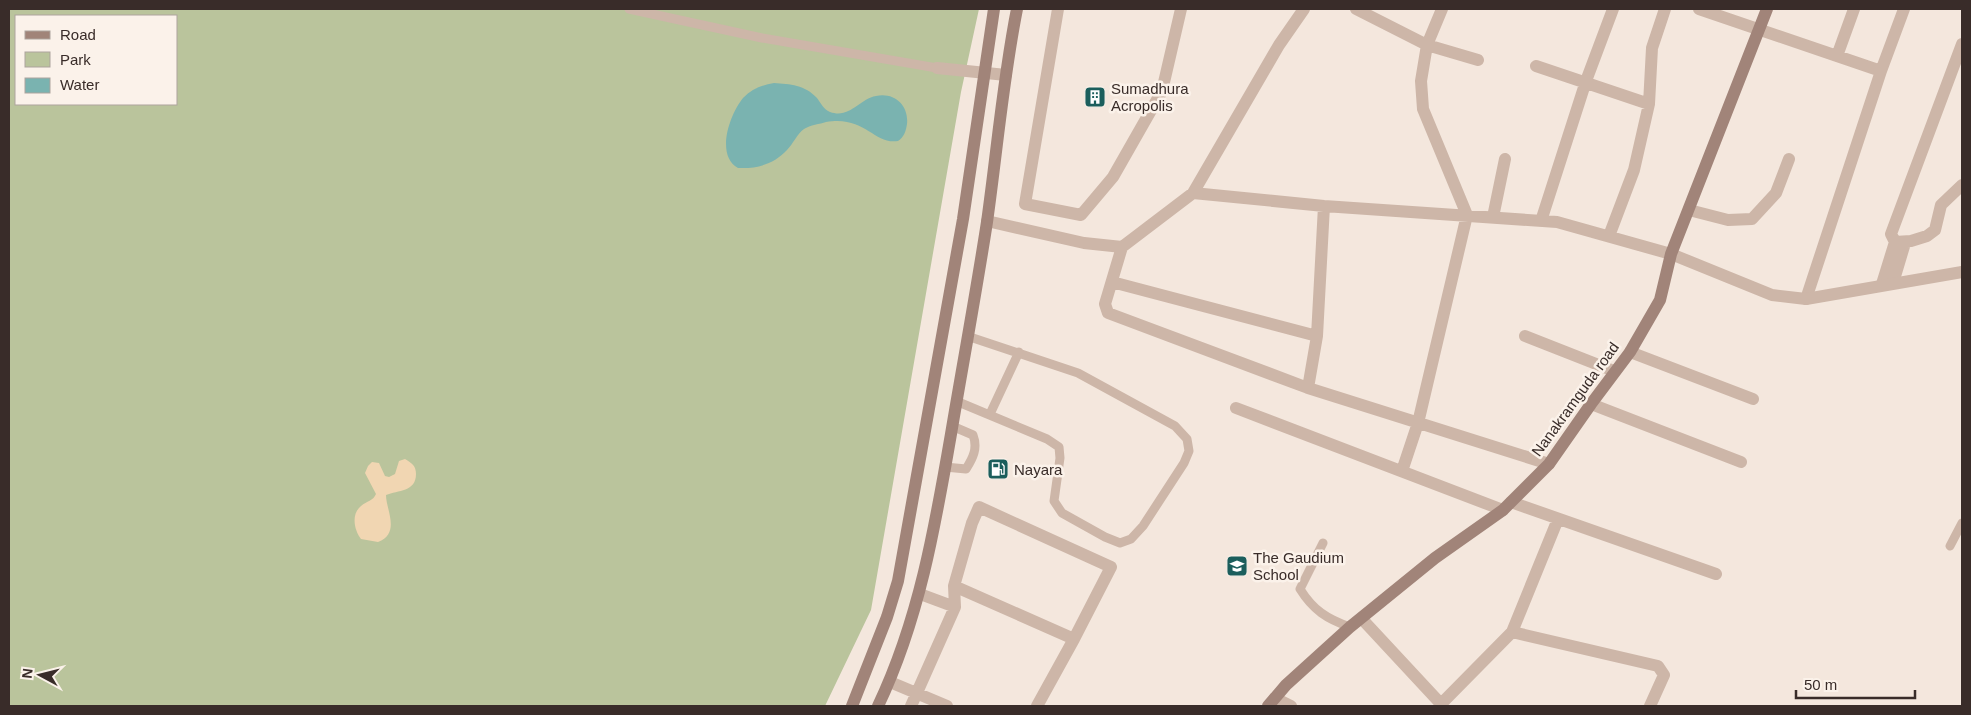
<svg xmlns="http://www.w3.org/2000/svg" width="1971" height="715" viewBox="0 0 1971 715" font-family="Arial,sans-serif">
  <style>
    .green { fill: #bac49c; fill-rule: evenodd }
    .sand { fill: #f1d6b2 }
    .water { fill: #7ab3b0 }
    .lines { fill: none; stroke-linecap: round; stroke-linejoin: round }
    .service { stroke: #cdb6a8; stroke-width: 9 }
    .minor { stroke: #cdb6a8; stroke-width: 12 }
    .tertiary { stroke: #cdb6a8; stroke-width: 12 }
    .secondary { stroke: #a18479; stroke-width: 12 }
    .labels { text-anchor: middle; dominant-baseline: central; stroke-width: 5; stroke-linejoin: round; paint-order: stroke }
    .poi-label { font-size: 15px; fill: #392c29; stroke: #fbf2ea; text-anchor: start }
    .street-label { font-size: 15px; fill: #392c29; stroke: #fbf2ea }
  </style>
  <rect width="100%" height="100%" fill="#f4e7dd"/>
  <!-- green -->
  <path class="green" d="M9,9H979L961,92L871,610L825,706H9ZM16,16H176V104H16Z"/>
  <!-- sand -->
  <path class="sand" d="M405,459C412,463 416,466 416,474C416,492 398,490 386,495C386,510 401,533 378,542L361,539C354,530 351,514 361,506C367,501 373,501 376,494L365,473L368,466L372,462L379,463L385,476L389,477L395,474L399,461Z"/>
  <!-- water -->
  <path class="water" d="M774,83C790,84 805,85 817,98C821,103 823,109 830,112C850,119 859,99 876,96C895,92 909,106 907,124C906,131 904,137 898,141C874,145 865,115 826,122C820,124 810,125 804,129C797,134 793,144 787,150C774,164 757,169 738,168C715,155 730,114 743,98C752,89 762,85 774,83Z"/>
  <g class="lines">
    <!-- service -->
    <path class="service" d="M629,9L762,38L937,68
      M956,401L1047,439L1059,447L1060,458L1054,501L1062,513L1105,537L1120,543L1131,539L1143,526L1184,463L1189,451L1187,439L1175,426L1078,373L967,336
      M990,414L1019,352
      M945,467L966,469C973,458 978,448 973,435L952,426
      M1323,543L1300,589C1313,610 1327,619 1350,627
      M1950,546L1962,523"/>
    <!-- minor -->
    <path class="minor" d="M1058,9L1025,204L1081,215L1113,177L1162,91L1181,9
      M1356,9L1427,45L1478,60
      M1699,9L1881,71
      M1837,56L1854,9
      M1536,66L1649,104
      M937,68L1006,75
      M1193,193L1324,206L1557,222L1671,254
      M1689,210L1728,220L1752,219L1776,193L1789,159
      M1493,217L1505,159
      M987,221L1084,243L1122,247L1193,193L1279,45L1304,9
      M1541,221L1586,81L1613,9
      M1609,236L1634,170L1649,104L1652,48L1665,9
      M1895,242L1891,234L1962,44
      M1895,242L1911,241L1927,236L1935,230L1941,205L1962,185
      M1122,247L1105,304L1108,313L1308,388L1549,464
      M1112,282L1317,336
      M1893,283L1905,243
      M1882,284L1895,242
      M1806,299L1881,71L1904,9
      M1525,336L1614,371
      M1630,352L1753,399
      M1308,388L1317,336L1324,206
      M1591,404L1741,462
      M1236,408L1503,510
      M1402,471L1418,423L1467,215L1423,109L1421,81L1427,45L1442,9
      M1511,502L1716,574
      M954,586L972,523L979,507L1111,567L1074,639
      M920,594L955,607
      M1362,619L1441,704L1512,632L1558,519
      M1512,632L1658,666L1664,675L1650,706
      M890,682L947,706
      M1275,698L1291,706
      M911,706L955,607L954,586L1074,639L1037,706"/>
    <!-- tertiary -->
    <path class="tertiary" d="M1671,254L1772,295L1806,299L1962,272"/>
    <!-- secondary -->
    <path class="secondary" d="M852,706L887,617L898,581L963,219L994,9
      M878,706C919,620 935,527 951,434C963,363 976,293 987,222C997,151 1003,79 1017,9
      M1268,706L1286,685L1350,627L1435,558L1503,510L1549,464L1591,404L1630,352L1660,300L1671,254L1767,9"/>
  </g>
  <!-- icons -->
  <defs>
    <g id="building-square" transform="scale(1.125)"><rect x="-9" y="-9" width="18" height="18" rx="4" fill="#1b5e5c" stroke="#fbf2ea"/><path d="M-4-6H4V6H1V3H-1V6H-4ZM-2.5-4.3h1.7v1.8h-1.7ZM.8-4.3h1.7v1.8H.8ZM-2.5-1h1.7V.8h-1.7ZM.8-1h1.7V.8H.8Z" fill="#fff"/></g>
    <g id="fuel-square" transform="scale(1.125)"><rect x="-9" y="-9" width="18" height="18" rx="4" fill="#1b5e5c" stroke="#fbf2ea"/><path d="M-5.5-6h7V0h2V4h1.3V-2.5L3-4.5l.8-.8L6-3V5H2.5V1h-1V6h-7ZM-4.2-4.7v3.2H.2V-4.7Z" fill="#fff"/></g>
    <g id="school-square" transform="scale(1.125)"><rect x="-9" y="-9" width="18" height="18" rx="4" fill="#1b5e5c" stroke="#fbf2ea"/><path d="M0-5L7-2L0 1L-7-2ZM-4 1L0 2.5L4 1V4Q0 6-4 4Z" fill="#fff"/></g>
  </defs>
  <g fill-rule="evenodd">
    <use href="#building-square" x="1095" y="97"/>
    <use href="#fuel-square" x="998" y="469"/>
    <use href="#school-square" x="1237" y="566"/>
  </g>
  <g class="labels">
    <!-- poi labels -->
    <g class="poi-label">
      <text x="1111" y="88">Sumadhura<tspan x="1111" dy="17">Acropolis</tspan></text>
      <text x="1014" y="469">Nayara</text>
      <text x="1253" y="557">The Gaudium<tspan x="1253" dy="17">School</tspan></text>
    </g>
    <!-- street labels -->
    <g class="street-label">
      <text transform="translate(1575 399) rotate(-54)">Nanakramguda road</text>
    </g>
  </g>
  <!-- border -->
  <rect width="1971" height="715" fill="none" stroke="#392c29" stroke-width="20"/>
  <!-- legend -->
  <rect x="15" y="15" width="162" height="90" fill="#fbf2ea" stroke="#ada39d"/>
  <rect x="25" y="31" width="25" height="8" fill="#a18479" stroke="#ada39d"/>
  <text x="60" y="40" font-size="15" fill="#392c29">Road</text>
  <rect x="25" y="52" width="25" height="15" fill="#bac49c" stroke="#ada39d"/>
  <text x="60" y="65" font-size="15" fill="#392c29">Park</text>
  <rect x="25" y="78" width="25" height="15" fill="#7ab3b0" stroke="#ada39d"/>
  <text x="60" y="90" font-size="15" fill="#392c29">Water</text>
  <!-- north arrow -->
  <g transform="translate(40 675) rotate(277)" stroke="#fbf2ea" stroke-width="4" paint-order="stroke">
  <path d="M0-4L9 19L0 12L-9 19Z" fill="#392c29"/>
  <text y="-8" font-size="14" font-weight="bold" text-anchor="middle" fill="#392c29">N</text>
  </g>
  <!-- scale -->
  <path d="M1796 690v8h119v-8" fill="none" stroke="#392c29" stroke-width="2.5"/>
  <text x="1804" y="690" font-size="15" fill="#392c29" stroke="#fbf2ea" stroke-width="4" paint-order="stroke">50 m</text>
</svg>
